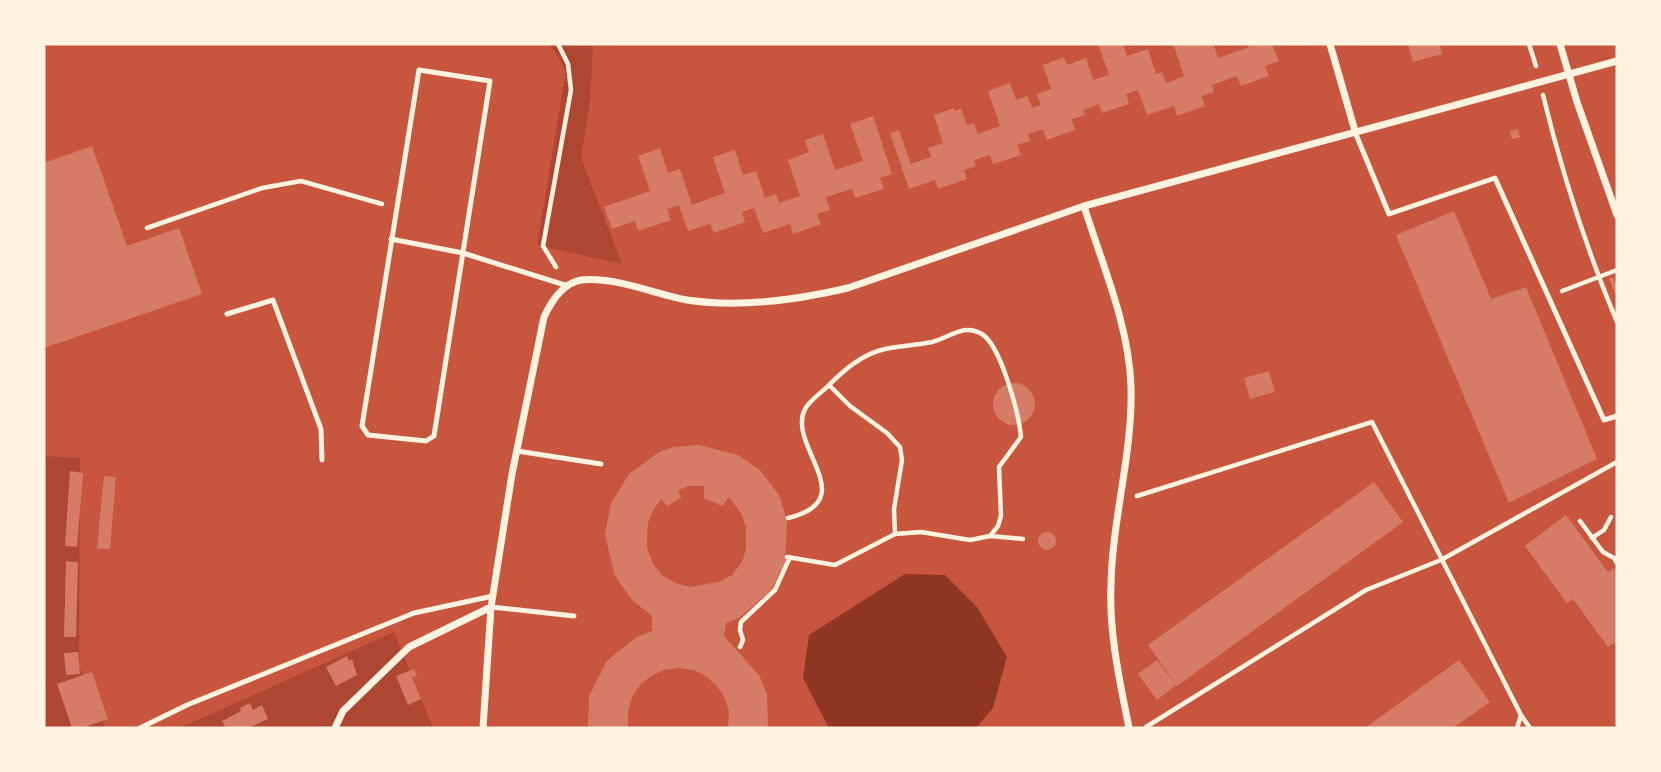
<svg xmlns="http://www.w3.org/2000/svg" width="1661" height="772" viewBox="0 0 1661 772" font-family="'PT Sans Narrow',sans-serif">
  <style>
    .green { fill: #ae4732 }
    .water { fill: #8f3625 }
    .building { fill: #d67c66; fill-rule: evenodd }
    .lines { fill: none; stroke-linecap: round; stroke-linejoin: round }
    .path { stroke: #fff3e0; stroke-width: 4.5 }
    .service { stroke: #fff3e0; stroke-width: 5 }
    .minor { stroke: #fff3e0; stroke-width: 7 }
  </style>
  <rect width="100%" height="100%" fill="#c8553d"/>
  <!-- green -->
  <path class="green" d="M550,44H593L590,100L581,158L622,264L537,245L566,71Z
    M44,456L80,458L79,667L105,728H44Z
    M394,632L433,728H180Z"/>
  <!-- water -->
  <path class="water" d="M905,574L945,575L977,607L1007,657L993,708L976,728H829L803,678L809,635Z"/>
  <!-- building -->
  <path class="building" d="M1098,44H1123L1127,56L1148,49L1156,74L1162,72L1166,83L1184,76L1173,44H1213L1218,58L1249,47L1248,44H1272L1279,61L1265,66L1269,76L1241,86L1237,76L1212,85L1214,92L1202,96L1205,106L1177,116L1174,106L1147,115L1138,90L1126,94L1129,104L1102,113L1099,104L1083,110L1085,115L1072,119L1075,130L1047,140L1043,129L1028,134L1030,141L1017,145L1021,155L993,164L990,155L974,160L976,166L964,170L967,179L938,189L935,180L909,189L890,133L899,130L911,164L931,157L928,148L943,143L934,115L954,108L955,111L961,109L967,125L974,123L978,134L1000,126L988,91L1010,83L1016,100L1027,96L1032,108L1041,105L1037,94L1051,89L1043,65L1064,57L1067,65L1086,58L1093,80L1109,75Z
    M1408,44H1440L1442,54L1413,62Z
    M873,116L892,174L880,178L884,189L855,198L852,189L826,197L830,210L817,214L821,224L793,234L790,224L763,233L754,208L742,212L745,222L714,233L710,224L688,231L679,205L667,209L671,220L638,231L635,221L612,229L604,207L650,191L638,156L660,148L668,173L680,169L692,205L725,193L713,157L735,150L743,175L756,171L765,198L776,194L779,203L800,196L788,160L809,152L805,140L823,134L835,170L863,161L850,124Z
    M1518,129L1520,137L1512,139L1510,131Z
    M92,146L127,246L179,228L202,294L44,348V163Z
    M1454,211L1491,299L1526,287L1597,459L1509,503L1396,235Z
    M1613,277L1617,287V293L1615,294L1609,279Z
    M1269,371L1275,392L1250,399L1244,378Z
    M993 404a21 21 0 1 1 42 0a21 21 0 1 1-42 0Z
    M699,445L738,455L760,470L779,495L787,521L785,562L771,590L739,618L726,623L724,636L759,675L767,694L768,728H728L729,712L725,698L717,686L706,676L693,670L679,668L664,670L651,676L640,685L632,697L628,711V728H588L589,696L607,661L635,638L652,631V616L632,600L615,576L605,534L611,503L629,474L659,452L673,447ZM689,486H704V498L722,506L729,497L741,513L746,527V550L742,562L732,575L718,582L690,587L676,583L663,576L653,564L647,548V536L648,523L652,512L661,499L667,506L681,498L678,490Z
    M70,471L83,473L77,547L65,546Z
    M104,476L116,477L110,549H97Z
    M1374,482L1403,522L1177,686L1148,645Z
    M1566,515L1608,572L1614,568L1617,573V648L1614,643L1608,647L1573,599L1567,603L1525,546Z
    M1038 541a9 9 0 1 1 18 0a9 9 0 1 1-18 0Z
    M66,561L78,562L76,637H64Z
    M78,652L80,674L66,675L64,653Z
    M347,656L349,661L352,659L357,675L336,686L326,667Z
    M1157,660L1176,685L1157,700L1138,674Z
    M1459,660L1490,702L1453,728H1365Z
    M414,669L417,676L412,677L421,699L408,705L396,676Z
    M92,672L108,719L82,728H72L57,684Z
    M250,703L253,710L262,705L268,719L248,728H226L222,721L241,711L240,708Z"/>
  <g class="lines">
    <!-- path -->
    <path class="path" d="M1529,44L1536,66
      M1543,95C1562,173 1586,248 1617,322
      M147,228L262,188L301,181L382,204
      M556,267L543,246L571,90L568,64L558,44
      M1562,291L1617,270
      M829,385L850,406L887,433L900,447L902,460L894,509L895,534
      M1137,496L1372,422L1521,715L1517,728
      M1580,521L1603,552L1614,558L1617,563
      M990,536L1023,539
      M1592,538L1604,530L1611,517
      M787,557L835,565L895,534L921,532L970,540L990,536L998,526L1001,516L999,467L1021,437C1019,414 1001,346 982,334C963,323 951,337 932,342C917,345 901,346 885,349C862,354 844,370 828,386C821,393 810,400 805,409C786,446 864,500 788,518
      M740,647L743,640L740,630L741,622L775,590L790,557
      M1521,715L1530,728
      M1146,727L1366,590L1441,560L1617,462"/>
    <!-- service -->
    <path class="service" d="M419,70L490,81L434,436L426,441L368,435L362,426Z
      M1355,132L1389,214L1495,178L1604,420L1617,416
      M391,239L463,253L568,286
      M227,314L273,300L321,429L322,460
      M517,451L601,464
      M491,607L574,616
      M140,728L187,705L414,613L493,596"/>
    <!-- minor -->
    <path class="minor" d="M1330,44L1355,131
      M1560,44L1577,102L1617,215
      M1084,206C1102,264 1129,325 1131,386C1133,453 1112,519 1111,586C1109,634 1120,682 1129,728
      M335,728L343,711L409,647L491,607
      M483,728L491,607L512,474L544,317C551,302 563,283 581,280C613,276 655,294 687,300C740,308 797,300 848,288L1084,206L1617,61"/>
  </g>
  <!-- border -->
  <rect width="1661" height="772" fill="none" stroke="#fff3e0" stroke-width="91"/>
</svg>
